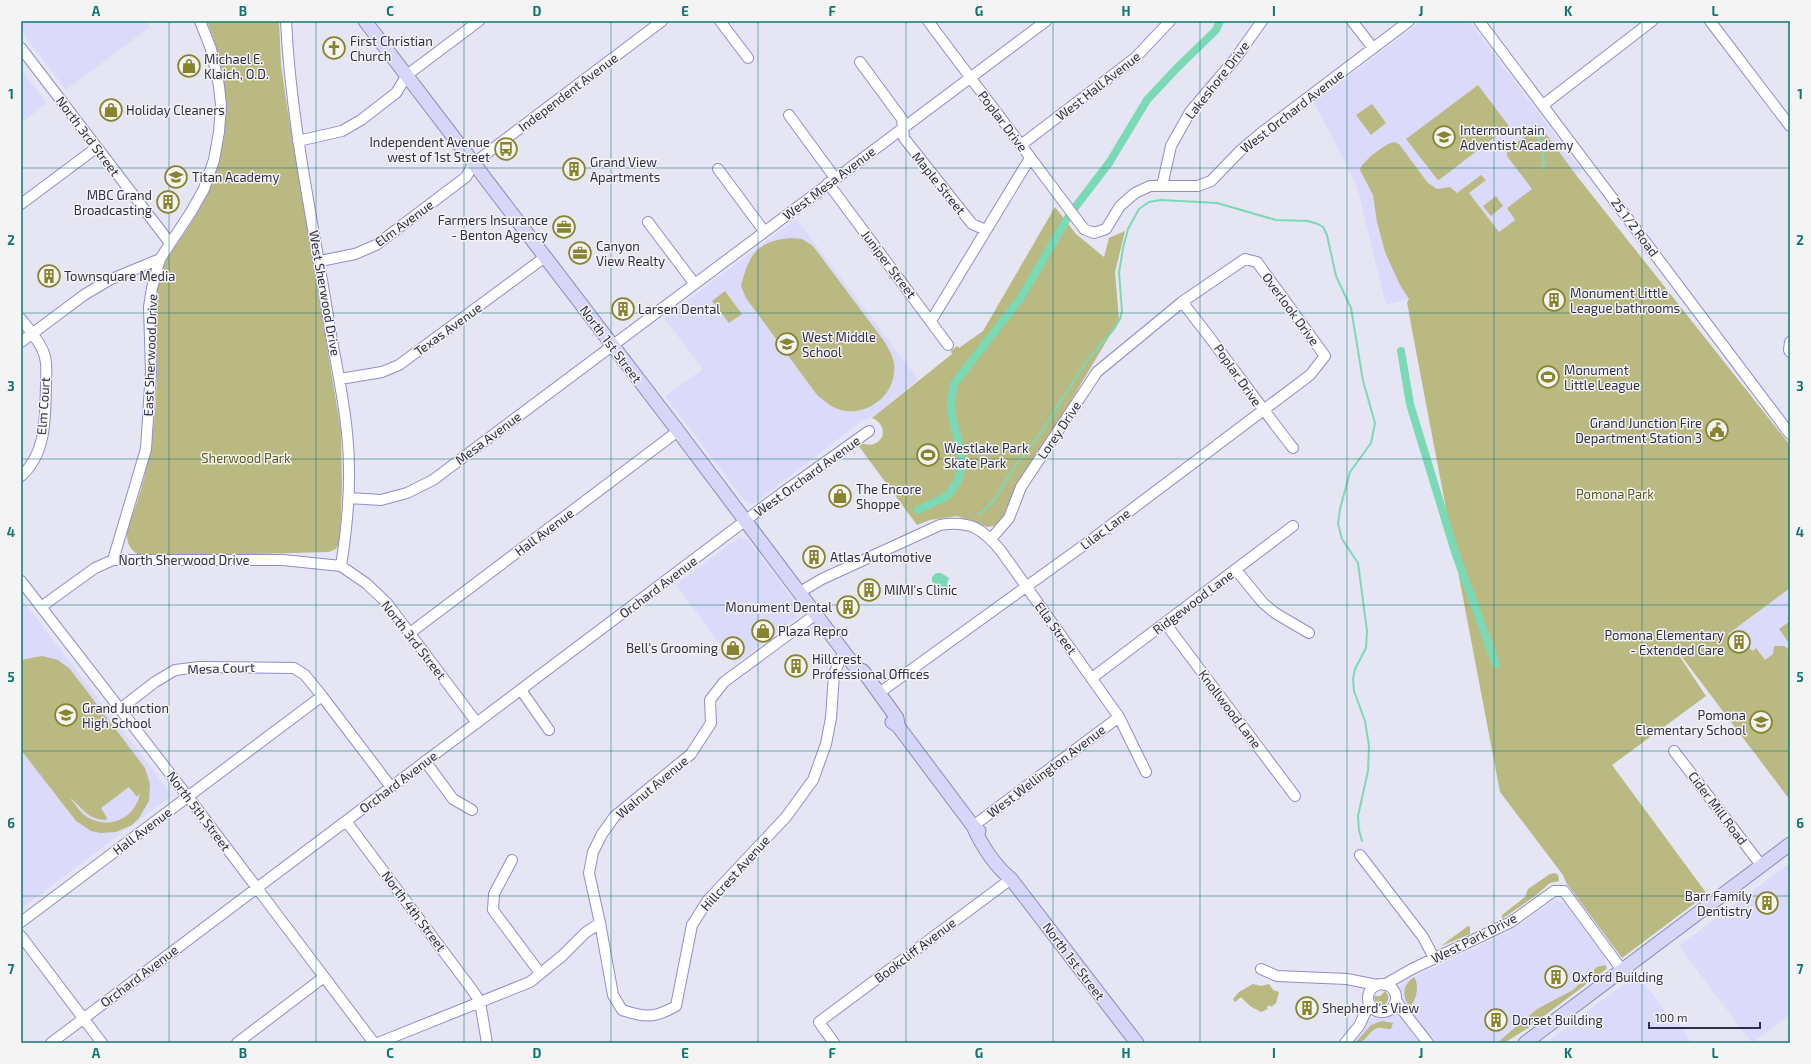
<svg xmlns="http://www.w3.org/2000/svg" width="1811" height="1064" viewBox="0 0 1811 1064" font-family="'Exo 2',sans-serif">
  <style>
    .built { fill: #dcdafa }
    .green { fill: #bab982; fill-rule: evenodd }
    .water { fill: #7cd9b6 }
    .lines { fill: none; stroke-linecap: round; stroke-linejoin: round }
    .stream { stroke: #7cd9b6; stroke-width: 2 }
    .canal { stroke: #7cd9b6; stroke-width: 8 }
    .minor-casing { stroke: #918cce; stroke-width: 12 }
    .major-casing { stroke: #8d89b8; stroke-width: 15 }
    .minor { stroke: #fff; stroke-width: 10 }
    .major { stroke: #d8d6f8; stroke-width: 13 }
    .grid { fill: none; stroke: #0f766e; stroke-width: 1; stroke-opacity: 0.55 }
    .labels { text-anchor: middle; dominant-baseline: central; stroke-width: 3; stroke-linejoin: round; paint-order: stroke }
    .poi-label { font-size: 13px; fill: #312e4a; stroke: #f4f4f4; text-anchor: start }
    .street-label { font-size: 13px; fill: #312e4a; stroke: #f4f4f4 }
    .park-label { font-size: 13px; fill: #5a581c; stroke: #f4f4f4 }
    .neatline { fill: none; stroke: #0f766e; stroke-width: 1.5 }
    .grid-label { font-size: 13px; text-anchor: middle; font-weight: bold; fill: #0f766e }
  </style>
  <rect width="100%" height="100%" fill="#e5e5f3"/>
  <!-- built -->
  <path class="built" d="M21,21H146L150,27L66,90L21,31Z
    M1422,21H1469L1582,171L1409,299L1386,305L1357,186L1314,102Z
    M21,69L47,103L21,123Z
    M796,219L918,379L875,416L863,420L755,503H749L743,499L665,396L703,369L664,318Z
    M739,537L748,540L800,609L799,616L735,664L676,585Z
    M1790,559V800L1675,644Z
    M21,598L172,795L21,909Z
    M1790,863V1015L1752,1043L1679,946Z
    M1554,900L1564,902L1605,957L1607,968L1528,1028L1504,1043H1345L1359,1026L1380,1012L1392,1008L1395,995L1394,991L1404,982L1510,931Z
    M1637,974L1673,1022L1675,1020L1692,1043H1554L1551,1039Z"/>
  <!-- green -->
  <path class="green" d="M207,21H279L281,64L286,100L341,431L342,486L340,542L336,549L329,552L145,557C134,554 128,548 127,537C126,525 134,513 137,502C142,487 146,471 149,455C155,425 157,393 157,362C156,334 151,306 159,278C165,257 180,241 191,223C209,196 221,163 224,130C227,102 224,74 216,47C214,38 210,30 207,21Z
    M1478,85L1509,126L1439,180L1437,179L1406,139Z
    M1372,104L1386,123L1371,135L1356,115Z
    M1539,125L1543,130L1538,132L1537,135L1543,160L1542,169L1545,162L1539,138L1542,134L1544,138L1546,134L1576,175L1790,445V588L1728,634L1742,653L1749,648L1753,651L1756,648L1765,660L1773,654L1774,646H1784L1790,650V800L1679,653L1676,651L1706,696L1612,765L1707,894L1622,958L1567,884L1563,875L1500,792L1412,330L1407,302L1409,299L1400,285L1385,252L1377,222L1373,195L1360,170C1361,162 1386,143 1394,142L1399,144L1428,183L1437,189L1450,187L1457,193L1481,175L1486,180L1469,193L1499,232L1515,220L1507,208L1532,189L1507,156V150Z
    M1496,196L1503,206L1491,216L1483,206Z
    M1055,207L1076,234L1104,257L1109,238L1125,231L1115,272L1119,320L1060,419L1017,483L1004,518L994,526L987,527L957,516L930,520L917,525L858,445C864,442 870,447 876,443C888,436 883,422 872,418L952,354L951,351L957,346L959,348L983,331Z
    M791,238L802,239L813,246L884,341C890,351 896,361 894,373C892,396 869,414 846,411C834,410 826,402 817,395L746,298L741,286C749,254 757,241 791,238Z
    M725,291L742,314L729,323L712,301Z
    M1790,621V642L1789,643L1779,629Z
    M42,656L58,660L70,669L145,768L150,784L149,801L139,818L132,825L116,832L101,833L91,831L76,821L21,750V660ZM129,787L137,797L140,793C136,817 111,830 89,818C81,814 76,805 70,798C82,807 88,820 106,820L107,818L101,808Z
    M1555,873L1558,875L1559,881L1550,883L1535,896L1502,919V915L1525,897L1528,889L1550,874Z
    M1468,926L1470,927V934L1441,946Z
    M1605,965L1607,968L1605,970L1528,1028L1504,1043H1497L1537,1009L1573,990L1597,967Z
    M1414,977C1420,985 1416,1001 1410,1007C1401,996 1403,984 1414,977Z
    M1253,984L1261,986L1269,984L1273,990L1279,992L1276,1003L1271,1007L1270,1005L1267,1007L1268,1009L1261,1012L1250,1006L1241,997L1235,1002L1233,999L1239,992Z
    M1385,991L1388,995V1000L1385,1005H1379L1375,1001L1374,996H1380Z
    M1382,1021L1393,1023L1391,1029C1385,1030 1381,1026 1375,1029C1368,1033 1366,1043 1355,1043L1371,1025Z"/>
  <!-- water -->
  <path class="water" d="M936,573H941L949,578L947,584L949,587L945,592L940,591L932,581V577Z"/>
  <g class="lines">
    <!-- stream -->
    <path class="stream" d="M1543,169L1544,160L1539,138L1543,132
      M979,514L987,508L996,497L1013,469L1040,434L1086,362L1114,329L1120,319L1122,311L1119,273L1123,248L1128,229L1139,209L1149,202L1161,200L1217,203L1276,220L1308,221L1318,224L1323,227L1327,235L1336,276L1351,308L1363,381L1375,423L1371,443L1350,472L1340,509L1338,524L1342,539L1358,563L1367,631L1366,648L1355,669L1353,679L1354,691L1365,721L1369,746L1368,771L1358,816L1359,830L1362,841"/>
    <!-- canal -->
    <path class="canal" d="M1401,351L1410,404L1455,552L1496,664
      M918,510L947,496L957,483L962,467V456L952,416L951,402L954,384L1020,299L1070,214L1109,163L1147,100L1176,69L1216,30L1220,21"/>
    <!-- minor casing -->
    <g class="minor-casing">
      <path id="minor" d="M286,21C291,127 315,230 331,335C337,368 344,400 347,433C352,478 348,522 341,566
        M720,21L748,58
        M928,21L1084,229L1094,233L1106,229L1120,206L1135,193L1150,186H1198L1211,181L1241,150L1261,133L1409,21
        M1352,21L1373,48
        M1479,21L1790,434
        M1710,21L1790,126
        M21,48L170,243
        M860,62L902,119L904,138L972,224L986,230
        M1543,105L1652,21
        M789,115L835,178
        M298,141L342,131L361,120L396,93L407,75L479,21
        M1021,145L1135,58L1170,21
        M718,169L764,231
        M828,183L948,345
        M1162,186L1171,146L1190,112L1235,59L1262,21
        M21,204L96,148
        M648,222L694,283
        M320,261L355,254L376,245L466,177L474,163L662,21
        M1182,302C1221,350 1255,400 1293,448
        M21,319C28,328 37,338 42,349C48,360 46,373 46,385C45,417 47,453 21,476
        M931,321L1030,158
        M21,342L84,295L109,280L160,259
        M1790,342L1789,350L1790,352
        M340,379L382,372L399,365L545,257
        M349,498L381,500L407,493L433,480L1046,21
        M113,560L146,449L151,371L149,307L152,288L160,259L191,212L204,189L214,160L219,132L221,105L219,86L211,49L200,21
        M341,566L367,584L387,603L477,723
        M1236,570L1263,603L1275,613L1309,633
        M21,581L192,802L374,1043
        M800,592L822,579L940,525C970,520 983,529 1001,551L1119,717L1146,772
        M41,607L95,568L113,560H283L341,566
        M1165,623L1295,796
        M410,633L678,431
        M1092,678L1293,526
        M521,690L549,730
        M879,693L1091,540L1310,375L1325,356L1257,262L1245,259L1182,302L1097,372L1021,487L1009,518L991,539
        M120,709L155,682L175,670L200,667L294,668L305,675L322,696L391,787
        M1674,751L1761,865
        M425,761L453,799L472,810
        M346,821L473,991L480,1002L487,1043
        M973,826L1119,717
        M1360,855L1423,937L1434,958
        M512,860L494,894L493,910L540,973
        M21,922L322,696
        M600,923L613,995L622,1010C646,1018 655,1018 676,1006L692,925L708,900L786,817L813,780L826,744L831,718L834,674L844,651
        M21,936L102,1043
        M1261,969L1277,976L1347,979L1377,985
        M1368 998a14 14 0 1 1 28 0a14 14 0 1 1-28 0Z
        M1384,985L1412,969L1511,922L1554,891H1564L1622,970
        M1396,1000C1405,1015 1417,1028 1428,1043
        M51,1043L782,493L869,431
        M237,1043L324,977
        M378,1043L530,982L562,956L585,933L600,923L589,873L593,852L602,834L615,816L691,754L711,723L710,700L724,682L816,614
        M834,1043L819,1022L1011,879
        M1345,1043L1359,1026L1369,1005"/>
    </g>
    <!-- major casing -->
    <g class="major-casing">
      <path id="major" d="M365,21L678,431L856,668L863,671L897,718L898,726
        M892,722L898,726L973,826L979,831
        M973,826C982,846 994,865 1011,879L1137,1043
        M1525,1043L1790,844"/>
    </g>
    <!-- minor -->
    <use href="#minor" class="minor"/>
    <!-- major -->
    <use href="#major" class="major"/>
  </g>
  <!-- grid -->
  <path class="grid" d="M169,21V1043M316,21V1043M464,21V1043M611,21V1043M758,21V1043M906,21V1043M1053,21V1043M1200,21V1043M1347,21V1043M1494,21V1043M1642,21V1043M21,168H1790M21,313H1790M21,459H1790M21,605H1790M21,751H1790M21,896H1790"/>
  <!-- icons -->
  <defs>
    <g id="church-ring" transform="scale(1.15)"><circle r="9.5" fill="#f4f4f4" stroke="#87842d" stroke-width="1.5"/><path d="M-1.2-6h2.4v3.5h3.3v2.4h-3.3V6h-2.4V-.1h-3.3v-2.4h3.3Z" fill="#87842d"/></g>
    <g id="shop-ring" transform="scale(1.15)"><circle r="9.5" fill="#f4f4f4" stroke="#87842d" stroke-width="1.5"/><path d="M-5-2.5h2.3a2.7 3.5 0 0 1 5.4 0H5L5.5 6h-11ZM-1.5-2.5h3a1.5 2.3 0 0 0-3 0Z" fill="#87842d"/></g>
    <g id="school-ring" transform="scale(1.15)"><circle r="9.5" fill="#f4f4f4" stroke="#87842d" stroke-width="1.5"/><path d="M0-5L7-2L0 1L-7-2ZM-4 1L0 2.5L4 1V4Q0 6-4 4Z" fill="#87842d"/></g>
    <g id="bus-ring" transform="scale(1.15)"><circle r="9.5" fill="#f4f4f4" stroke="#87842d" stroke-width="1.5"/><path d="M-5-6H5V4H4V6H2V4H-2V6H-4V4H-5ZM-3.5-4V0h7V-4ZM-3.5 1.2v1.5H-2V1.2ZM2 1.2v1.5H3.5V1.2Z" fill="#87842d"/></g>
    <g id="building-ring" transform="scale(1.15)"><circle r="9.5" fill="#f4f4f4" stroke="#87842d" stroke-width="1.5"/><path d="M-4-6H4V6H1V3H-1V6H-4ZM-2.5-4.3h1.7v1.8h-1.7ZM.8-4.3h1.7v1.8H.8ZM-2.5-1h1.7V.8h-1.7ZM.8-1h1.7V.8H.8Z" fill="#87842d"/></g>
    <g id="office-ring" transform="scale(1.15)"><circle r="9.5" fill="#f4f4f4" stroke="#87842d" stroke-width="1.5"/><path d="M-6-3h4V-5.5h4V-3h4V5H-6ZM-1-4.5V-3h2v-1.5ZM-6 0V1H6V0Z" fill="#87842d"/></g>
    <g id="stadium-ring" transform="scale(1.15)"><circle r="9.5" fill="#f4f4f4" stroke="#87842d" stroke-width="1.5"/><path d="M0-5a6.5 5 0 1 0 0 10a6.5 5 0 1 0 0-10ZM-3.5-1.8h7v3.6h-7Z" fill="#87842d"/></g>
    <g id="civic-ring" transform="scale(1.15)"><circle r="9.5" fill="#f4f4f4" stroke="#87842d" stroke-width="1.5"/><path d="M-.6-6.5H3V-4.5H.6V-3L4-1V1h2V6H-6V1h2V-1L-.6-3ZM-1.2 2.5V6h2.4V2.5Z" fill="#87842d"/></g>
  </defs>
  <g fill-rule="evenodd">
    <use href="#church-ring" x="334" y="48"/>
    <use href="#shop-ring" x="189" y="66"/>
    <use href="#shop-ring" x="111" y="110"/>
    <use href="#school-ring" x="1444" y="137"/>
    <use href="#bus-ring" x="506" y="149"/>
    <use href="#building-ring" x="574" y="169"/>
    <use href="#school-ring" x="176" y="177"/>
    <use href="#building-ring" x="168" y="202"/>
    <use href="#office-ring" x="564" y="227"/>
    <use href="#office-ring" x="580" y="253"/>
    <use href="#building-ring" x="49" y="276"/>
    <use href="#building-ring" x="1554" y="300"/>
    <use href="#building-ring" x="623" y="309"/>
    <use href="#school-ring" x="787" y="344"/>
    <use href="#stadium-ring" x="1548" y="377"/>
    <use href="#civic-ring" x="1717" y="430"/>
    <use href="#stadium-ring" x="928" y="455"/>
    <use href="#shop-ring" x="840" y="496"/>
    <use href="#building-ring" x="814" y="557"/>
    <use href="#building-ring" x="869" y="590"/>
    <use href="#building-ring" x="848" y="607"/>
    <use href="#shop-ring" x="763" y="631"/>
    <use href="#building-ring" x="1739" y="642"/>
    <use href="#shop-ring" x="733" y="648"/>
    <use href="#building-ring" x="796" y="666"/>
    <use href="#school-ring" x="66" y="715"/>
    <use href="#school-ring" x="1761" y="722"/>
    <use href="#building-ring" x="1767" y="903"/>
    <use href="#building-ring" x="1556" y="977"/>
    <use href="#building-ring" x="1307" y="1008"/>
    <use href="#building-ring" x="1496" y="1020"/>
  </g>
  <g class="labels">
    <!-- poi labels -->
    <g class="poi-label">
      <text x="350" y="41">First Christian<tspan x="350" dy="15">Church</tspan></text>
      <text x="204" y="59">Michael E.<tspan x="204" dy="15">Klaich, O.D.</tspan></text>
      <text x="126" y="110">Holiday Cleaners</text>
      <text x="1460" y="130">Intermountain<tspan x="1460" dy="15">Adventist Academy</tspan></text>
      <text x="490" y="142" text-anchor="end">Independent Avenue<tspan x="490" dy="15">west of 1st Street</tspan></text>
      <text x="590" y="162">Grand View<tspan x="590" dy="15">Apartments</tspan></text>
      <text x="192" y="177">Titan Academy</text>
      <text x="152" y="195" text-anchor="end">MBC Grand<tspan x="152" dy="15">Broadcasting</tspan></text>
      <text x="548" y="220" text-anchor="end">Farmers Insurance<tspan x="548" dy="15">- Benton Agency</tspan></text>
      <text x="596" y="246">Canyon<tspan x="596" dy="15">View Realty</tspan></text>
      <text x="64" y="276">Townsquare Media</text>
      <text x="1570" y="293">Monument Little<tspan x="1570" dy="15">League bathrooms</tspan></text>
      <text x="638" y="309">Larsen Dental</text>
      <text x="802" y="337">West Middle<tspan x="802" dy="15">School</tspan></text>
      <text x="1564" y="370">Monument<tspan x="1564" dy="15">Little League</tspan></text>
      <text x="1702" y="423" text-anchor="end">Grand Junction Fire<tspan x="1702" dy="15">Department Station 3</tspan></text>
      <text x="944" y="448">Westlake Park<tspan x="944" dy="15">Skate Park</tspan></text>
      <text x="856" y="489">The Encore<tspan x="856" dy="15">Shoppe</tspan></text>
      <text x="830" y="557">Atlas Automotive</text>
      <text x="884" y="590">MIMI's Clinic</text>
      <text x="832" y="607" text-anchor="end">Monument Dental</text>
      <text x="778" y="631">Plaza Repro</text>
      <text x="1724" y="635" text-anchor="end">Pomona Elementary<tspan x="1724" dy="15">- Extended Care</tspan></text>
      <text x="718" y="648" text-anchor="end">Bell's Grooming</text>
      <text x="812" y="659">Hillcrest<tspan x="812" dy="15">Professional Offices</tspan></text>
      <text x="82" y="708">Grand Junction<tspan x="82" dy="15">High School</tspan></text>
      <text x="1746" y="715" text-anchor="end">Pomona<tspan x="1746" dy="15">Elementary School</tspan></text>
      <text x="1752" y="896" text-anchor="end">Barr Family<tspan x="1752" dy="15">Dentistry</tspan></text>
      <text x="1572" y="977">Oxford Building</text>
      <text x="1322" y="1008">Shepherd's View</text>
      <text x="1512" y="1020">Dorset Building</text>
    </g>
    <!-- street labels -->
    <g class="street-label">
      <text transform="translate(1217 80) rotate(-52)">Lakeshore Drive</text>
      <text transform="translate(1098 86) rotate(-38)">West Hall Avenue</text>
      <text transform="translate(568 92) rotate(-37)">Independent Avenue</text>
      <text transform="translate(1292 111) rotate(-38)">West Orchard Avenue</text>
      <text transform="translate(1003 121) rotate(53)">Poplar Drive</text>
      <text transform="translate(88 136) rotate(53)">North 3rd Street</text>
      <text transform="translate(829 183) rotate(-37)">West Mesa Avenue</text>
      <text transform="translate(939 183) rotate(51)">Maple Street</text>
      <text transform="translate(404 223) rotate(-36)">Elm Avenue</text>
      <text transform="translate(1635 227) rotate(53)">25 1/2 Road</text>
      <text transform="translate(889 264) rotate(53)">Juniper Street</text>
      <text transform="translate(325 293) rotate(80)">West Sherwood Drive</text>
      <text transform="translate(1291 309) rotate(54)">Overlook Drive</text>
      <text transform="translate(448 329) rotate(-36)">Texas Avenue</text>
      <text transform="translate(611 344) rotate(53)">North 1st Street</text>
      <text transform="translate(150 355) rotate(-88)">East Sherwood Drive</text>
      <text transform="translate(1238 375) rotate(55)">Poplar Drive</text>
      <text transform="translate(43 406) rotate(-86)">Elm Court</text>
      <text transform="translate(1059 430) rotate(-56)">Lorey Drive</text>
      <text transform="translate(488 438) rotate(-37)">Mesa Avenue</text>
      <text transform="translate(807 476) rotate(-36)">West Orchard Avenue</text>
      <text transform="translate(1105 529) rotate(-37)">Lilac Lane</text>
      <text transform="translate(544 532) rotate(-37)">Hall Avenue</text>
      <text x="184" y="560">North Sherwood Drive</text>
      <text transform="translate(658 587) rotate(-37)">Orchard Avenue</text>
      <text transform="translate(1193 602) rotate(-37)">Ridgewood Lane</text>
      <text transform="translate(1056 628) rotate(54)">Ella Street</text>
      <text transform="translate(414 640) rotate(52)">North 3rd Street</text>
      <text transform="translate(221 668) rotate(-2)">Mesa Court</text>
      <text transform="translate(1230 709) rotate(53)">Knollwood Lane</text>
      <text transform="translate(1046 771) rotate(-37)">West Wellington Avenue</text>
      <text transform="translate(398 782) rotate(-37)">Orchard Avenue</text>
      <text transform="translate(652 787) rotate(-40)">Walnut Avenue</text>
      <text transform="translate(1718 808) rotate(53)">Cider Mill Road</text>
      <text transform="translate(199 811) rotate(53)">North 5th Street</text>
      <text transform="translate(142 831) rotate(-37)">Hall Avenue</text>
      <text transform="translate(735 873) rotate(-48)">Hillcrest Avenue</text>
      <text transform="translate(414 911) rotate(53)">North 4th Street</text>
      <text transform="translate(1474 938) rotate(-27)">West Park Drive</text>
      <text transform="translate(915 950) rotate(-37)">Bookcliff Avenue</text>
      <text transform="translate(1074 961) rotate(53)">North 1st Street</text>
      <text transform="translate(139 976) rotate(-37)">Orchard Avenue</text>
    </g>
    <!-- park labels -->
    <g class="park-label">
      <text x="246" y="458">Sherwood Park</text>
      <text x="1615" y="494">Pomona Park</text>
    </g>
  </g>
  <!-- border -->
  <rect width="1811" height="1064" fill="none" stroke="#f4f4f4" stroke-width="44"/>
  <!-- scale -->
  <path d="M1649 1022v6h111v-6" fill="none" stroke="#312e4a" stroke-width="2"/>
  <text x="1655" y="1022" font-size="12" fill="#312e4a" stroke="#f4f4f4" stroke-width="3" paint-order="stroke">100 m</text>
  <rect x="22" y="22" width="1767" height="1020" class="neatline"/>
  <g class="grid-label">
    <text x="96" y="16">A</text>
    <text x="243" y="16">B</text>
    <text x="390" y="16">C</text>
    <text x="537" y="16">D</text>
    <text x="685" y="16">E</text>
    <text x="832" y="16">F</text>
    <text x="979" y="16">G</text>
    <text x="1126" y="16">H</text>
    <text x="1274" y="16">I</text>
    <text x="1421" y="16">J</text>
    <text x="1568" y="16">K</text>
    <text x="1715" y="16">L</text>
    <text x="11" y="99">1</text>
    <text x="1800" y="99">1</text>
    <text x="11" y="245">2</text>
    <text x="1800" y="245">2</text>
    <text x="11" y="391">3</text>
    <text x="1800" y="391">3</text>
    <text x="11" y="537">4</text>
    <text x="1800" y="537">4</text>
    <text x="11" y="682">5</text>
    <text x="1800" y="682">5</text>
    <text x="11" y="828">6</text>
    <text x="1800" y="828">6</text>
    <text x="11" y="974">7</text>
    <text x="1800" y="974">7</text>
    <text x="96" y="1058">A</text>
    <text x="243" y="1058">B</text>
    <text x="390" y="1058">C</text>
    <text x="537" y="1058">D</text>
    <text x="685" y="1058">E</text>
    <text x="832" y="1058">F</text>
    <text x="979" y="1058">G</text>
    <text x="1126" y="1058">H</text>
    <text x="1274" y="1058">I</text>
    <text x="1421" y="1058">J</text>
    <text x="1568" y="1058">K</text>
    <text x="1715" y="1058">L</text>
  </g>
</svg>
